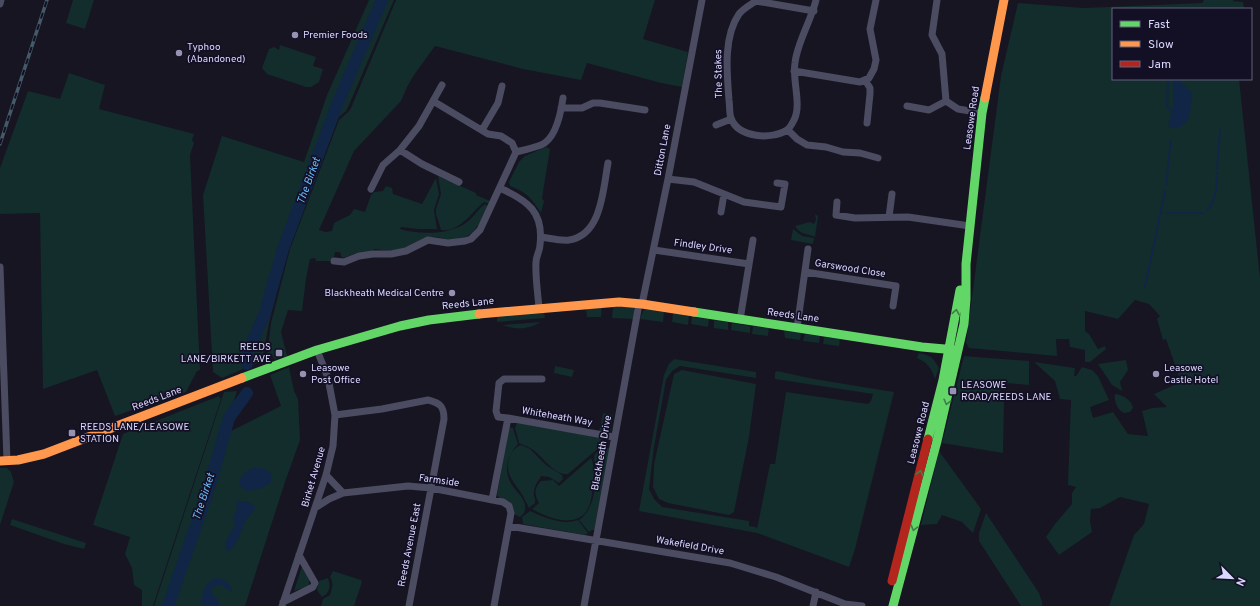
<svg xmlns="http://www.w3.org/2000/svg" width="1260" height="606" viewBox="0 0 1260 606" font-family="Overpass,sans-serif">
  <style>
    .green { fill: #132c2c }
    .water { fill: #112646 }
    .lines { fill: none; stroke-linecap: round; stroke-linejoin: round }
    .stream { stroke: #112646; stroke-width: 2 }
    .river { stroke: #112646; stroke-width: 12 }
    .street { stroke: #4b4b61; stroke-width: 7 }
    .fast { stroke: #63d668; stroke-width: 9 }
    .slow { stroke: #ff974d; stroke-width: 9 }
    .jam { stroke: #b3261e; stroke-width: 9 }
    .rail-casing { stroke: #445a69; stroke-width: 3.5 }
    .rail { stroke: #131026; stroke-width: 2; stroke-dasharray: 6; stroke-linecap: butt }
    .oneway { stroke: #3f7d4a }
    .poi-dot { fill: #9593b1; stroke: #131026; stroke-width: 1.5 }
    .labels { text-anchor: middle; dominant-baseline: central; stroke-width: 3.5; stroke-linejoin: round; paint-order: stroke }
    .poi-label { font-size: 10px; fill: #dad7fe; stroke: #131026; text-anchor: start }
    .street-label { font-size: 10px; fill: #dad7fe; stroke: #131026 }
    .water-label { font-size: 11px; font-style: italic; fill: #69bbfa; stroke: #131026 }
  </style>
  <rect width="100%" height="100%" fill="#161521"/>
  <!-- green -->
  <path class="green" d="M73,0H94L85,29L66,23Z
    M369,0H394L349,105L346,111L338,118L288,248L269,323L262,361L222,378L213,372L203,195L222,136L304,162L327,95Z
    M396,0H655L643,39L688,52L682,87L661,83L587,63L581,80L523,69L435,46L414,75L407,87L401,101L354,151L319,230L326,232L332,231L334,223L350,215L354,209L365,212L371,195L374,192L383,191L386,186L392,188L393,194L422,204L436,178L439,194L434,210L437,229H418L401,227L400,229C420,235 450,235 467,222C474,217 478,209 485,204L488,206C480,223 473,240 452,240C445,240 438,236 431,237C420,238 412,246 402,249C393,252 383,250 374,249L372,251L360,252L343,258L341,256L340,252H335L334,257L330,261H316L315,258L310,259L306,279L302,311L288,310L281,332L287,356L274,359L272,354L267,356L271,323L290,249L339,120L348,112L351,108Z
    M1204,0H1233V1L1243,2L1244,9H1113V79H1239L1260,278V606H1109L1134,535L1144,524L1149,504L1120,497L1100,508L1091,509L1090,521L1092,532L1059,555L1046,537L1055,524L1072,504V493L1076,487L1068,485L1071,400L1060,399L1055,381L1034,362L1075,368L1074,376H1076L1082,367L1092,370L1098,376L1109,400L1090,407L1093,418L1113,412L1128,434L1148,436L1142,411L1152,408L1167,407L1154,394L1181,382L1166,339L1163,340L1157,319L1160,316L1149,304L1135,300L1118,319L1085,311V331L1089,334L1098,349L1105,346L1106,349L1090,362H1085V350L1070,347L1069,339H1056L1057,356L969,348L966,343L1001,76L1018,3L1084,8L1202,3Z
    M280,45L316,57L313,66L323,69L319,82L311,87H306L267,74L262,68L269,49L274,47L279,50Z
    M69,73L105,85L99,109L194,134L192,140L194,143L190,155L200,370L197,371L186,392L115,416L97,370L43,389L40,213L0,214V168L28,91L60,99Z
    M546,147L550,149L542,198L544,201L541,213C530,197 529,194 510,186L509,182L519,162L525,156Z
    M438,176L476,193V195L490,201L489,204L484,202C472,212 459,233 441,230L436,214V209L441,194Z
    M815,214L818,216L815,237C807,233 800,235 795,226L810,222L814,224L816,220Z
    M793,229L802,236L814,238L813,244L791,240Z
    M631,306L635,309L634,319L612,318L613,307Z
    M602,307L601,317H587L586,309Z
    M645,309L664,312L663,322L640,319L643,311Z
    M544,312L545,318L497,322V316Z
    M673,313L689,316L688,325L672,322Z
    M692,317L709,319L708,327L691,324Z
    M714,320L728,322V330L714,328Z
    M541,322C526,330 517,330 502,325Z
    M732,323L750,326V333L731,330Z
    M753,326L769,328L768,336L752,334Z
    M784,331L801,333L800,340L785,338Z
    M805,334L820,336L819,343L803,341Z
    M824,337L840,339L839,346L823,344Z
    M919,353C931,356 933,357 939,368L935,379C932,369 927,362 917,358Z
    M964,356L1029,361V385L1006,383L1000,389L998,398L1004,400L1003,453L942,443Z
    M674,359L756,372V378L680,366L672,371L666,380L654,447L649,489L654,499L662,507L749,521V526L756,527L757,529L770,464H775L786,392L868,404L871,401L873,394L775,379V373L777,371L814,379L894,392L855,549L849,567L757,533L639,511L664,375L669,364Z
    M1126,360L1128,370L1120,382L1122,391L1112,385L1098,364Z
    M555,366L574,370L572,377L554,373Z
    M289,367L294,391L298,399L300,440L285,482L245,606H154L224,392L237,391L225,431L227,433L281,406L270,375Z
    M682,370L756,384L749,437L734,512L729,515L668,503L659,499L653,487L654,464L674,374Z
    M1115,394C1123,395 1132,400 1133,408L1130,412L1124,413C1117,409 1114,402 1115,394Z
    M219,396L221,399L153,606H142V590L134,585L132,568L125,554L130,537L93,525L123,434Z
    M603,413L613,415L610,434L599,432Z
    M517,422L599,437L602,440L600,443L601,446L568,474C553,476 542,454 530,448C527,446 522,445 519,443L515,428Z
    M509,427L513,428L518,444C507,456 503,471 512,485C518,494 529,501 524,513L520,517L514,514C514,500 504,504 497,495Z
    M521,445L530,449L546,465L562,475L563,479L559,483L549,477L541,476C538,482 534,486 534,492C533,497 536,498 535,503L529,508C527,504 525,500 523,496C515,483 503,474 510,456C513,450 516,447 521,445Z
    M602,448H610L595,530H592L589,532L579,520C598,506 596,477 594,457L595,454Z
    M939,451L981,509L973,533L962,522L942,515L937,524L921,525Z
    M591,458C595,466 594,478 593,486C592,495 591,506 585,513C572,528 546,517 532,509L539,503C534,494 534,488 541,481L553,480L559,486Z
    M0,468H7L11,472L14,482L0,525Z
    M530,511C541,516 553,521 565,522C570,522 574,521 578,520L588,533L585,535L523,524L522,517Z
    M986,513L1039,593L1042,602V606H1021L979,541V533Z
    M12,519L86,543L84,549L64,544L10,525Z
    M302,566L310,579L308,586L294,591Z
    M333,571L361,580L362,582L354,606H321L323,599L330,595C332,588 334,584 330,577Z
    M328,578C331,586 330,593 322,597L317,590L319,581Z"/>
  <!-- water -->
  <path class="water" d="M1173,79H1180L1181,83L1192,93C1190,110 1192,130 1169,128C1168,119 1172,114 1173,106C1175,97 1173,88 1173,79Z
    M254,468H262L270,472C277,488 257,489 247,491L239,485C240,476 245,471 254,468Z
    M240,501L248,502L255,506C255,512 250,514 247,519C240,528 239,547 227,551L225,549C225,539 230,533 235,525L233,516L237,511L236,502Z
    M216,578C225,579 231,583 232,593C224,586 219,580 210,591L218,600L220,606H201C202,594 204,583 216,578Z"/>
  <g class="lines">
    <!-- stream -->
    <path class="stream" d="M1168,79L1167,107L1172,111
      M1217,169L1220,130
      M1166,185L1171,140
      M1207,210C1217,200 1216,186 1217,173
      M1166,213H1203
      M1145,287L1165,191"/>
    <!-- river -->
    <path class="river" d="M247,364L248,351L265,313L283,249L337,105L382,0
      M168,606L208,491L229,418L247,393"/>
    <!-- street -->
    <path class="street" d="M937,0L932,35L942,54L946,101L958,109L982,113
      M0,4L1,0
      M814,11L756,1C750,5 743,9 739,14C723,37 727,74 729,100C730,106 729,113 731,118C738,138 772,140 787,130C790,128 792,124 794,120C802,105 792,80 795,63C797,43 811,21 816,0
      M794,71L860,82L869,78L874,69L876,60L870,29L876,0
      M865,80L870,88V94L867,123
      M433,101L488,134L501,136L512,143L516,152
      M907,106L929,110L946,101
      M561,108H582L593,103H600L645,110
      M716,125L731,119
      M482,130L498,103L502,86
      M788,130L797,139L807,145L826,147L843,152L860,153L878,158
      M400,150L422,164L459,182
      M668,179L694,182L744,202L781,207L785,184L777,183
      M500,188C528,201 544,212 540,245C540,251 536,256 536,262C535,275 538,295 539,308
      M371,189L383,165L400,150L419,126L442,85
      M837,202L836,215L855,218L908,217L970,226
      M721,212L724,194
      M889,217L892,194
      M541,237C549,238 560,241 569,240C602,235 603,189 608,163
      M654,250L749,264
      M334,261L344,262L359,256L373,254H391L406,251L428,240L448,243L465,241L471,239L480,230L516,152C524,150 533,148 541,145C556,139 561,112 563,98
      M0,267L7,461
      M805,272L896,286L893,306
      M642,304L668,179L702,0
      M740,320L753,240
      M797,328L808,249
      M335,415L382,409L428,400C440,403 444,406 444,419L409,606
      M508,418L498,417L496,411L499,383L504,379H542
      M326,475L343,493
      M492,500L508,418L614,437
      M315,508L329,499L343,493L408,486L431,488L503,502L509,506L511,513L494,606
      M509,526L730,563L776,577L845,604L862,606
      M283,602L313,587L315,583L299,555
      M282,606L326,475L333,446L335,415L328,378L317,350
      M584,606L639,304
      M813,606L816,592"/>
    <!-- fast -->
    <path class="fast" d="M694,312L922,347L956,350
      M242,378L317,350L400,326L429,320L479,314
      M928,439L943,380L960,290
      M893,606L937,441L964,324L966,299V264L982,113L985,98"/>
    <!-- slow -->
    <path class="slow" d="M985,98L1004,0
      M479,314L619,302L642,304L694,312
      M0,461L18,460L44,454L242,378"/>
    <!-- jam -->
    <path class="jam" d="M892,581L928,439"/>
    <!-- rail casing -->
    <g class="rail-casing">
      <path id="rail" d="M0,144L47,0"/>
    </g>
    <!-- rail -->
    <use href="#rail" class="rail"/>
  </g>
  <!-- one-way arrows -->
  <defs><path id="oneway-chevron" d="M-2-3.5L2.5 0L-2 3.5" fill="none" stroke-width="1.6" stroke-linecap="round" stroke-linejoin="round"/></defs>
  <g class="oneway">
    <use href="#oneway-chevron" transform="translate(956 312) rotate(-80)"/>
    <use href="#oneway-chevron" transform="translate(947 402) rotate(104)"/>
    <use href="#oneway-chevron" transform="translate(920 473) rotate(-76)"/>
    <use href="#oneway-chevron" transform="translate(914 528) rotate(105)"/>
  </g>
  <!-- markers -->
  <g class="poi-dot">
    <circle cx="295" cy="35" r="4"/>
    <circle cx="179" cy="53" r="4"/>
    <circle cx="452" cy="293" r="4"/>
    <rect x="275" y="349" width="8" height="8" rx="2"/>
    <circle cx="303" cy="374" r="4"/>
    <circle cx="1156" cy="374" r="4"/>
    <rect x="949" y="387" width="8" height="8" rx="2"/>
    <rect x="68" y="429" width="8" height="8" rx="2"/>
  </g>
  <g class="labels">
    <!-- poi labels -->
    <g class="poi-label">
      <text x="303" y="35">Premier Foods</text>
      <text x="187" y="47">Typhoo<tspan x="187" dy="12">(Abandoned)</tspan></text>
      <text x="444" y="293" text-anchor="end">Blackheath Medical Centre</text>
      <text x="271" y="347" text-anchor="end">REEDS<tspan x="271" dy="12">LANE/BIRKETT AVE</tspan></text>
      <text x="311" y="368">Leasowe<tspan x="311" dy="12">Post Office</tspan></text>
      <text x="1164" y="368">Leasowe<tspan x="1164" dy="12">Castle Hotel</tspan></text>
      <text x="961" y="385">LEASOWE<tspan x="961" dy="12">ROAD/REEDS LANE</tspan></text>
      <text x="80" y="427">REEDS LANE/LEASOWE<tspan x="80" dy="12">STATION</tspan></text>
    </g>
    <!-- street labels -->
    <g class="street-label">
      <text transform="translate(719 74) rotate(-91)">The Stakes</text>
      <text transform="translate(972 118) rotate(-82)">Leasowe Road</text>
      <text transform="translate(663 150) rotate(-79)">Ditton Lane</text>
      <text transform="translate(703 247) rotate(8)">Findley Drive</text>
      <text transform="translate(850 269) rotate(9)">Garswood Close</text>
      <text transform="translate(468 304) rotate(-6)">Reeds Lane</text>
      <text transform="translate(793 316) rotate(8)">Reeds Lane</text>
      <text transform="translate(157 399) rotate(-21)">Reeds Lane</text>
      <text transform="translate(557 417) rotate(10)">Whiteheath Way</text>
      <text transform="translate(919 433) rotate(-76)">Leasowe Road</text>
      <text transform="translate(602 453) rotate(-80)">Blackheath Drive</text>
      <text transform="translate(314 477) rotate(-74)">Birket Avenue</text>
      <text transform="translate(439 481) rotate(8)">Farmside</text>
      <text transform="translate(410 545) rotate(-79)">Reeds Avenue East</text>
      <text transform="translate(690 546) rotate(10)">Wakefield Drive</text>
    </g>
    <!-- water labels -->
    <g class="water-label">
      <text transform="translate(309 181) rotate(-70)">The Birket</text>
      <text transform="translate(204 497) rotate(-72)">The Birket</text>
    </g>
  </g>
  <!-- legend -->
  <rect x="1112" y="8" width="140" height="72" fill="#131026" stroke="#63607c"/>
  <rect x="1120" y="21" width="20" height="6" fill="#63d668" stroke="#63607c"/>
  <text x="1148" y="28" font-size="12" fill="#dad7fe">Fast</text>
  <rect x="1120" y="41" width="20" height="6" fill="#ff974d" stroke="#63607c"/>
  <text x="1148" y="48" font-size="12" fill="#dad7fe">Slow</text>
  <rect x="1120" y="61" width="20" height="6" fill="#b3261e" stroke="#63607c"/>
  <text x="1148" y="68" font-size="12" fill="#dad7fe">Jam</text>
  <!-- north arrow -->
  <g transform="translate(1232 578) rotate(114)" stroke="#131026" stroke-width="3" paint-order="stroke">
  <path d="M0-3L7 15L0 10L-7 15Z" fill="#dad7fe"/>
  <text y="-6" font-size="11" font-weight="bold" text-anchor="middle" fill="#dad7fe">N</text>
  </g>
</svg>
